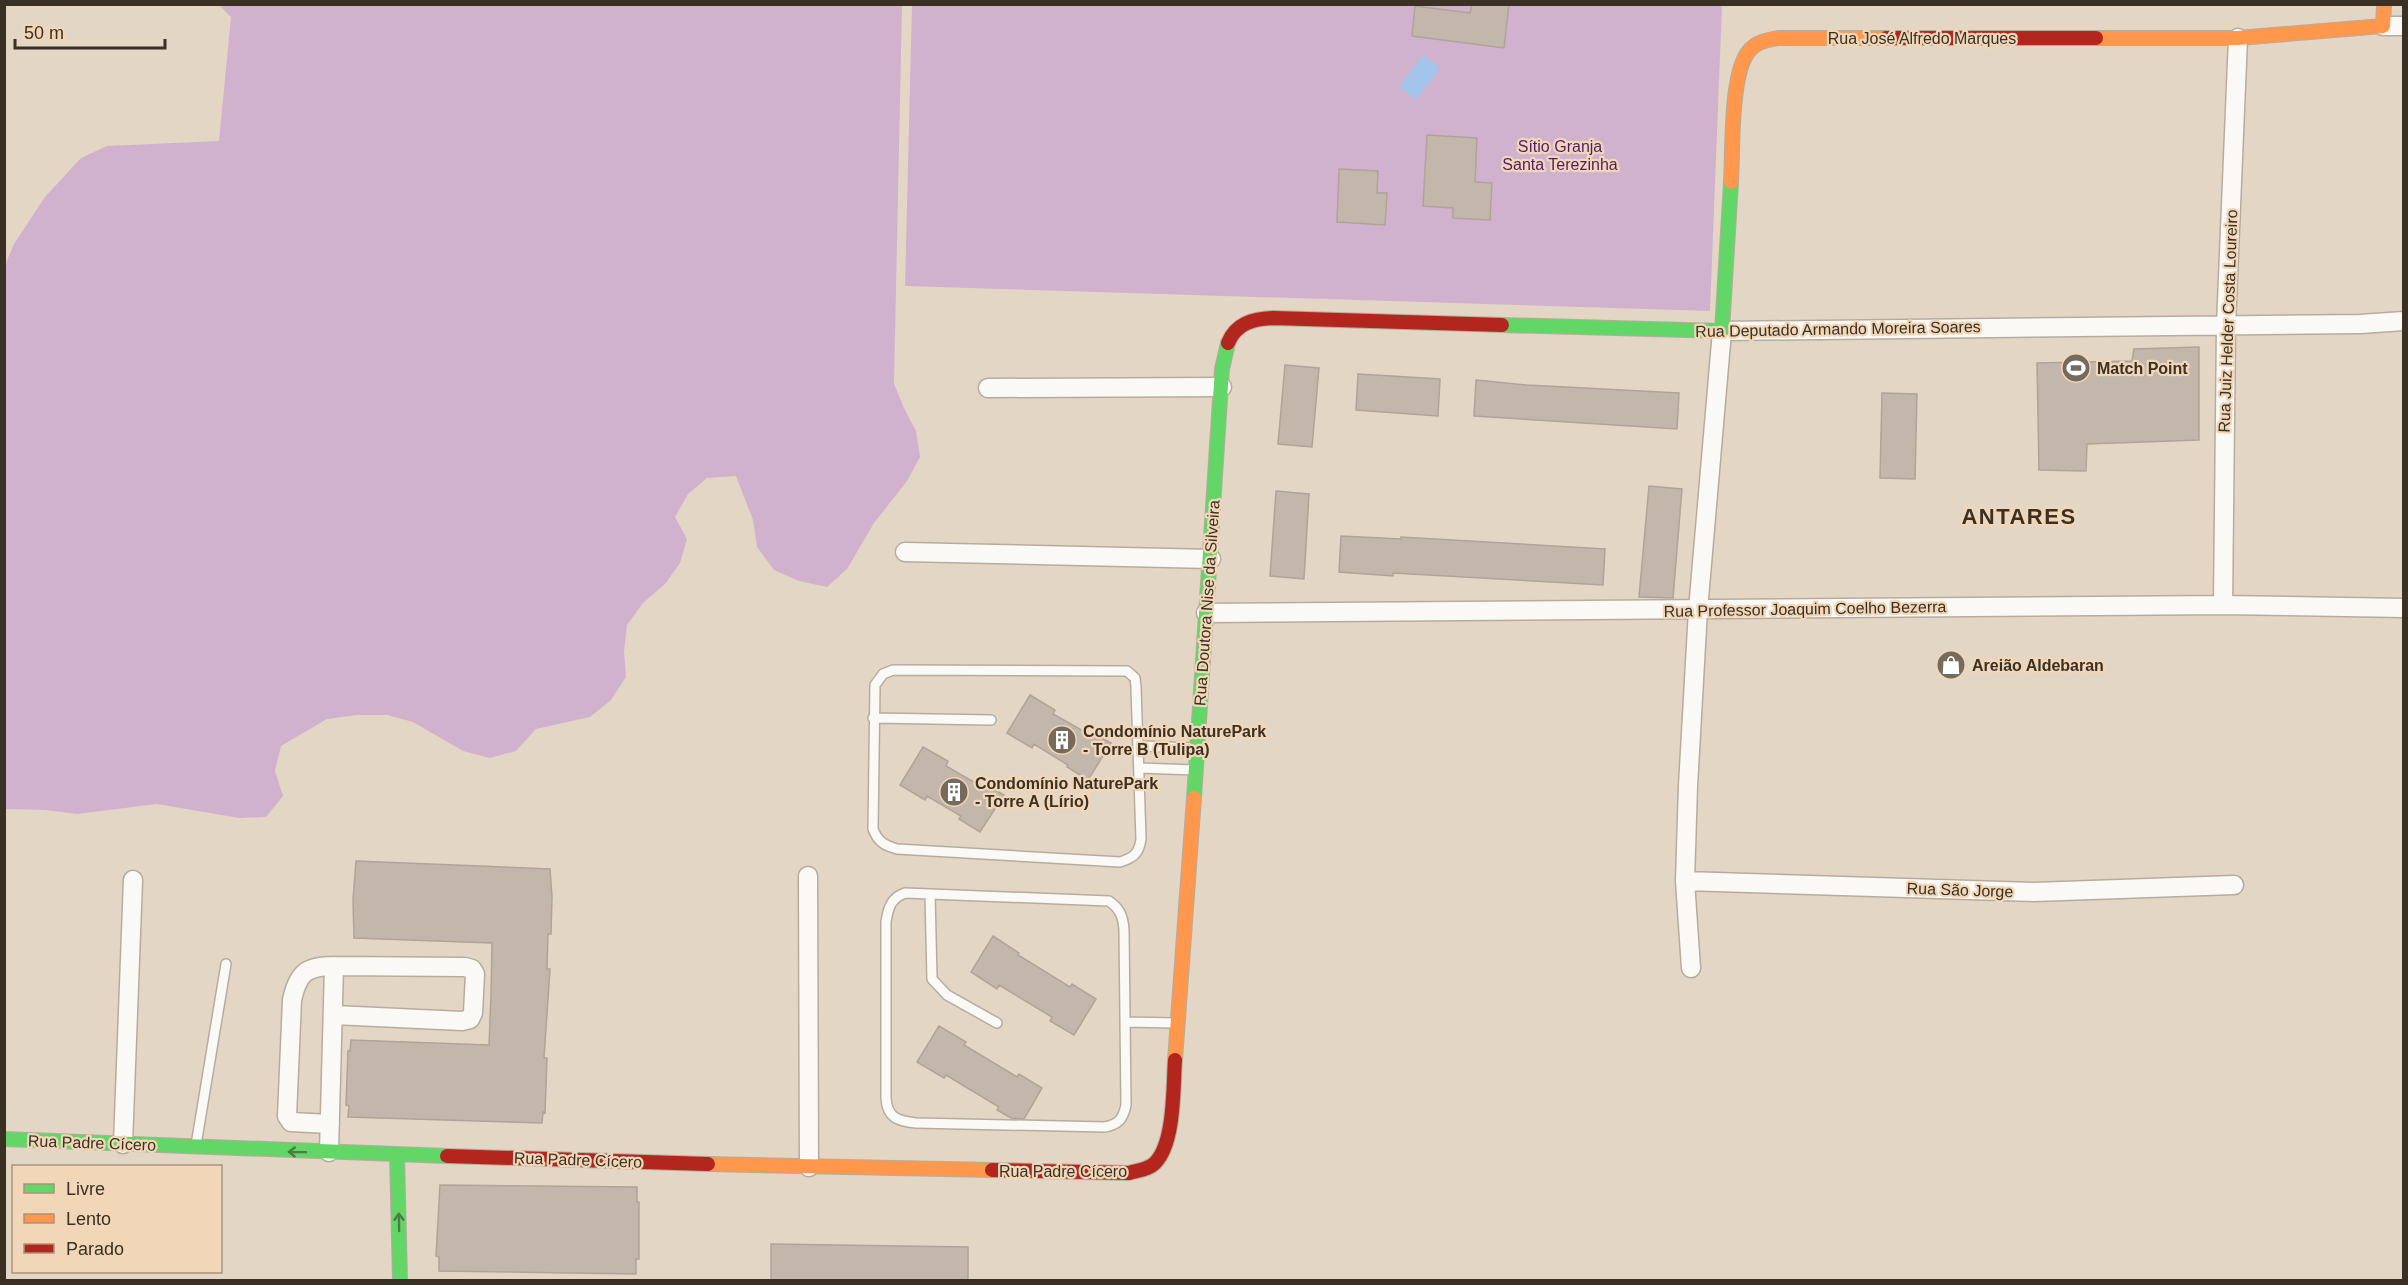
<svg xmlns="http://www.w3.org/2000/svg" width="2408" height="1285" viewBox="0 0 2408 1285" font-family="Helvetica,sans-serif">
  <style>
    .forest { fill: #d0b2cf }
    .water { fill: #a3c4eb }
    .building { fill: #c3b6ab; stroke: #b0a398; stroke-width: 1.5 }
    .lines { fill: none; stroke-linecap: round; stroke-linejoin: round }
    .lane-casing { stroke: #b6ac9e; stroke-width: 12 }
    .street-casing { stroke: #b6ac9e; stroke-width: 21 }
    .fast-casing { stroke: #b6ac9e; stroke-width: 16 }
    .slow-casing { stroke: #b6ac9e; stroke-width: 16 }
    .jam-casing { stroke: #b6ac9e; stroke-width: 16 }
    .lane { stroke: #fbf9f6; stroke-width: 9 }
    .street { stroke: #fbf9f6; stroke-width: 18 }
    .fast { stroke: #63d668; stroke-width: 14 }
    .slow { stroke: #ff974d; stroke-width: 14 }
    .jam { stroke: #b3261e; stroke-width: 14 }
    .oneway { stroke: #4c7b43 }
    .labels { text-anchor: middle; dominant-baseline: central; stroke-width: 4.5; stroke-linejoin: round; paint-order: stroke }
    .street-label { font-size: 16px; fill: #3a3024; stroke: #f1d7b8 }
    .park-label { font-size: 16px; fill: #511b6b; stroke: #f1d7b8 }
    .poi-label { font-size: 16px; font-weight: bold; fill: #3a3024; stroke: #f1d7b8; text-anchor: start }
    .district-label { font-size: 22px; font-weight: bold; letter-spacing: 1.5px; fill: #3a3024; stroke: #f1d7b8 }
  </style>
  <rect width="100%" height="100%" fill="#e4d6c5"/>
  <!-- forest -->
  <path class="forest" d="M219,5H902L894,384L904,408L916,431L920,457L907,481L874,523L847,569L827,587L799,581L774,570L757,547L753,520L736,476L707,478L688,494L675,517L687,539L680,563L665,584L643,603L627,625L624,651L626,677L611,700L590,717L536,729L516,751L490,758L463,751L413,722L387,715H357L327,719L281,746L275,771L283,796L266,817L239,818L157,804L77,814L46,810L5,809V265L14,244L45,197L81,158L107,146L219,141L231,17Z
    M912,5H1722L1710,311L905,286Z"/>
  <!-- water -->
  <path class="water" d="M1423,55L1440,68L1416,100L1399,87Z"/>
  <!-- building -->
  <path class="building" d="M1472,4H1509L1504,48L1412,36L1415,6L1470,13Z
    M1427,135L1477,138L1475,182L1492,183L1490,220L1453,218V208L1423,206Z
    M1339,169L1378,171L1377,193H1387L1385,225L1337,222Z
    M2199,347V440L2087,444L2086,471L2039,470L2037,363L2132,361L2134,349Z
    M1285,365L1319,368L1312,447L1278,444Z
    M1358,374L1440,379L1438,416L1356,410Z
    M1476,380L1527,385L1679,393L1677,429L1474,416Z
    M1882,393L1917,394L1915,479L1880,478Z
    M1649,486L1682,489L1673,598L1639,597Z
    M1276,491L1309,494L1304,579L1270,576Z
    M1341,536L1401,539V537L1605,549L1603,585L1393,573V576L1339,572Z
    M1030,695L1055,710L1053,714L1092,736L1093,733L1111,743L1088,780L1067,767L1068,765L1034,744L1032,748L1007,733Z
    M923,747L948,761L946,766L984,788L986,785L1004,795L980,832L959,819L961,816L927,796L925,800L900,785Z
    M356,861L550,869L552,897L551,934H548L547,969H550L544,1058H547L545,1113L543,1112L542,1123L348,1117L349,1106L346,1105L348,1051H350L351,1040L489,1045L491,994L492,943L354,938L353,900Z
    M993,936L1019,953L1018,955L1070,987L1072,984L1096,999L1074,1035L1050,1021L1052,1017L999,985L997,989L971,972Z
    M939,1026L966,1042L964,1045L1017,1077L1019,1074L1042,1088L1024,1119L1011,1118L997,1110L999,1107L946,1075L944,1078L917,1062Z
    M440,1185L637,1187V1202H639V1259H636V1274L439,1271V1257L436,1256Z
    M771,1244L968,1247V1281H771Z"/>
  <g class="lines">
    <!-- lane casing -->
    <g class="lane-casing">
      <path id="lane" d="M893,670L1127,671L1135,678L1136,687L1141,839C1139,854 1133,858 1120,862L897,849C884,845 878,842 873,829L875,685L883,674Z
        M873,718L991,720
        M1138,746L1196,748
        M1139,768L1195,770
        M905,893L1109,901C1120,909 1123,916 1124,930L1126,1105C1123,1119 1119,1124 1105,1127L916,1123C898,1121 887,1118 886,1098V922C888,908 891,898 905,893Z
        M930,894L932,979L947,995L997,1023
        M1126,1022L1175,1023
        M196,1145L226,964"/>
    </g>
    <!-- street casing -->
    <g class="street-casing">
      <path id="street" d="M2383,26H2404
        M988,388L1222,387
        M905,552L1211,559
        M2223,605L2226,325L2238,38
        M1206,613L2223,605L2404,608
        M808,876L809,1167
        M1685,881L2034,892L2234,885
        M1691,968L1685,881L1688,786L1698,610L1722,331L2360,324L2404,321
        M330,1124L291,1122L287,1116L292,1000C298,973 306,966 334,966L465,967L472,969L475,974L473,1013L470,1019L462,1021L334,1015
        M123,1144L133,880
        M329,1152L334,966"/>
    </g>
    <!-- fast casing -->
    <g class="fast-casing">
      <path id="fast" d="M1502,325L1722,331L1731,182
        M1194,798L1222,369L1228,343
        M4,1139L447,1156
        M397,1154L400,1280"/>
    </g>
    <!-- slow casing -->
    <g class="slow-casing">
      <path id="slow" d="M2096,38H2238L2383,26L2384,4
        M1731,182C1733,151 1730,73 1749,51C1756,42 1767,40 1778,38H1886
        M1175,1060L1194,798
        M708,1164L992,1170"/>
    </g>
    <!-- jam casing -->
    <g class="jam-casing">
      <path id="jam" d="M1886,38H2096
        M1228,343C1236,323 1253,319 1273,318L1502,325
        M447,1156L708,1164
        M992,1170L1129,1173C1138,1170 1148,1170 1155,1163C1175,1143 1173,1087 1175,1060"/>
    </g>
    <!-- lane -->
    <use href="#lane" class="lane"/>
    <!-- street -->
    <use href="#street" class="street"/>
    <!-- fast -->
    <use href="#fast" class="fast"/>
    <!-- slow -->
    <use href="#slow" class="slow"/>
    <!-- jam -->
    <use href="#jam" class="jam"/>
  </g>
  <!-- one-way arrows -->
  <defs><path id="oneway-shaft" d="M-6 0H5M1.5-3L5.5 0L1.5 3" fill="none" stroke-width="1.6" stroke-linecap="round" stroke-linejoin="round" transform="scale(1.5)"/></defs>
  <g class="oneway">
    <use href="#oneway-shaft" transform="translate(297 1152) rotate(-179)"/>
    <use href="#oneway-shaft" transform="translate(399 1222) rotate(-91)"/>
  </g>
  <!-- icons -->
  <defs>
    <g id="stadium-disc" transform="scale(1.5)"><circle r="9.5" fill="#766a5c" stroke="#f1d7b8"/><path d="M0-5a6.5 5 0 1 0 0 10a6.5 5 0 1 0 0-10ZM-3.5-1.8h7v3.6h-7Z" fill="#fff"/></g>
    <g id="shop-disc" transform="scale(1.5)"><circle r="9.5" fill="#766a5c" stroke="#f1d7b8"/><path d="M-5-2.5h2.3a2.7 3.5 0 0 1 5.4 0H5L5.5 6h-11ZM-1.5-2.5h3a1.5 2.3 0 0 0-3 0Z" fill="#fff"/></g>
    <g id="building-disc" transform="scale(1.5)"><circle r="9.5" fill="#766a5c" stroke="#f1d7b8"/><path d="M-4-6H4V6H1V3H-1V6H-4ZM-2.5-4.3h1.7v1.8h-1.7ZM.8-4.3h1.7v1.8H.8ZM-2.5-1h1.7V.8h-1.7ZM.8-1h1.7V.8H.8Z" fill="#fff"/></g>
  </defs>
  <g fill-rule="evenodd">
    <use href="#stadium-disc" x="2076" y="368"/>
    <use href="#shop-disc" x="1951" y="665"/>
    <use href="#building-disc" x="1062" y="740"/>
    <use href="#building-disc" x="954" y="792"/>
  </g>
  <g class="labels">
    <!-- street labels -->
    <g class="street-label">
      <text x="1922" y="38">Rua José Alfredo Marques</text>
      <text transform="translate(2228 321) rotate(-88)">Rua Juiz Helder Costa Loureiro</text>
      <text transform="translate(1838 329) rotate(-1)">Rua Deputado Armando Moreira Soares</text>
      <text transform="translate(1207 603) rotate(-86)">Rua Doutora Nise da Silveira</text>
      <text transform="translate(1805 609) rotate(-1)">Rua Professor Joaquim Coelho Bezerra</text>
      <text transform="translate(1960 890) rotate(2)">Rua São Jorge</text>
      <text transform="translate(92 1143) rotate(2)">Rua Padre Cícero</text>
      <text transform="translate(578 1160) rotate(2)">Rua Padre Cícero</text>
      <text x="1063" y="1171">Rua Padre Cícero</text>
    </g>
    <!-- park labels -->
    <g class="park-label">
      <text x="1560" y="146">Sítio Granja<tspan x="1560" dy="18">Santa Terezinha</tspan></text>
    </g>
    <!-- poi labels -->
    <g class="poi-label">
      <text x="2097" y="368">Match Point</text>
      <text x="1972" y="665">Areião Aldebaran</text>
      <text x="1083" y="731">Condomínio NaturePark<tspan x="1083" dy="18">- Torre B (Tulipa)</tspan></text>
      <text x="975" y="783">Condomínio NaturePark<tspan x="975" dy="18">- Torre A (Lírio)</tspan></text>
    </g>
    <!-- district labels -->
    <g class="district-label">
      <text x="2019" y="516">ANTARES</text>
    </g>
  </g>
  <!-- border -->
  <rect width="2408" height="1285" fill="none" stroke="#3a3024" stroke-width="12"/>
  <!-- legend -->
  <rect x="12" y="1165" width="210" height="108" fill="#f1d7b8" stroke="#a8947d" stroke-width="1.5"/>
  <rect x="24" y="1184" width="30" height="9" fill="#63d668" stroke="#a8947d" stroke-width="1.5"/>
  <text x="66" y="1195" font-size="18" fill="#3a3024">Livre</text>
  <rect x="24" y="1214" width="30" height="9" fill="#ff974d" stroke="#a8947d" stroke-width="1.5"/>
  <text x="66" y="1225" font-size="18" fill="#3a3024">Lento</text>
  <rect x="24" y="1244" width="30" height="9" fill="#b3261e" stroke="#a8947d" stroke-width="1.5"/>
  <text x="66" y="1255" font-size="18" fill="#3a3024">Parado</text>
  <!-- scale -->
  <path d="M15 39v9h150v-9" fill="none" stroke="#3a3024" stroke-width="3"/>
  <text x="24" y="39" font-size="18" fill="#3a3024" stroke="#f1d7b8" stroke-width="4.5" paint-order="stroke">50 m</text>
</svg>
